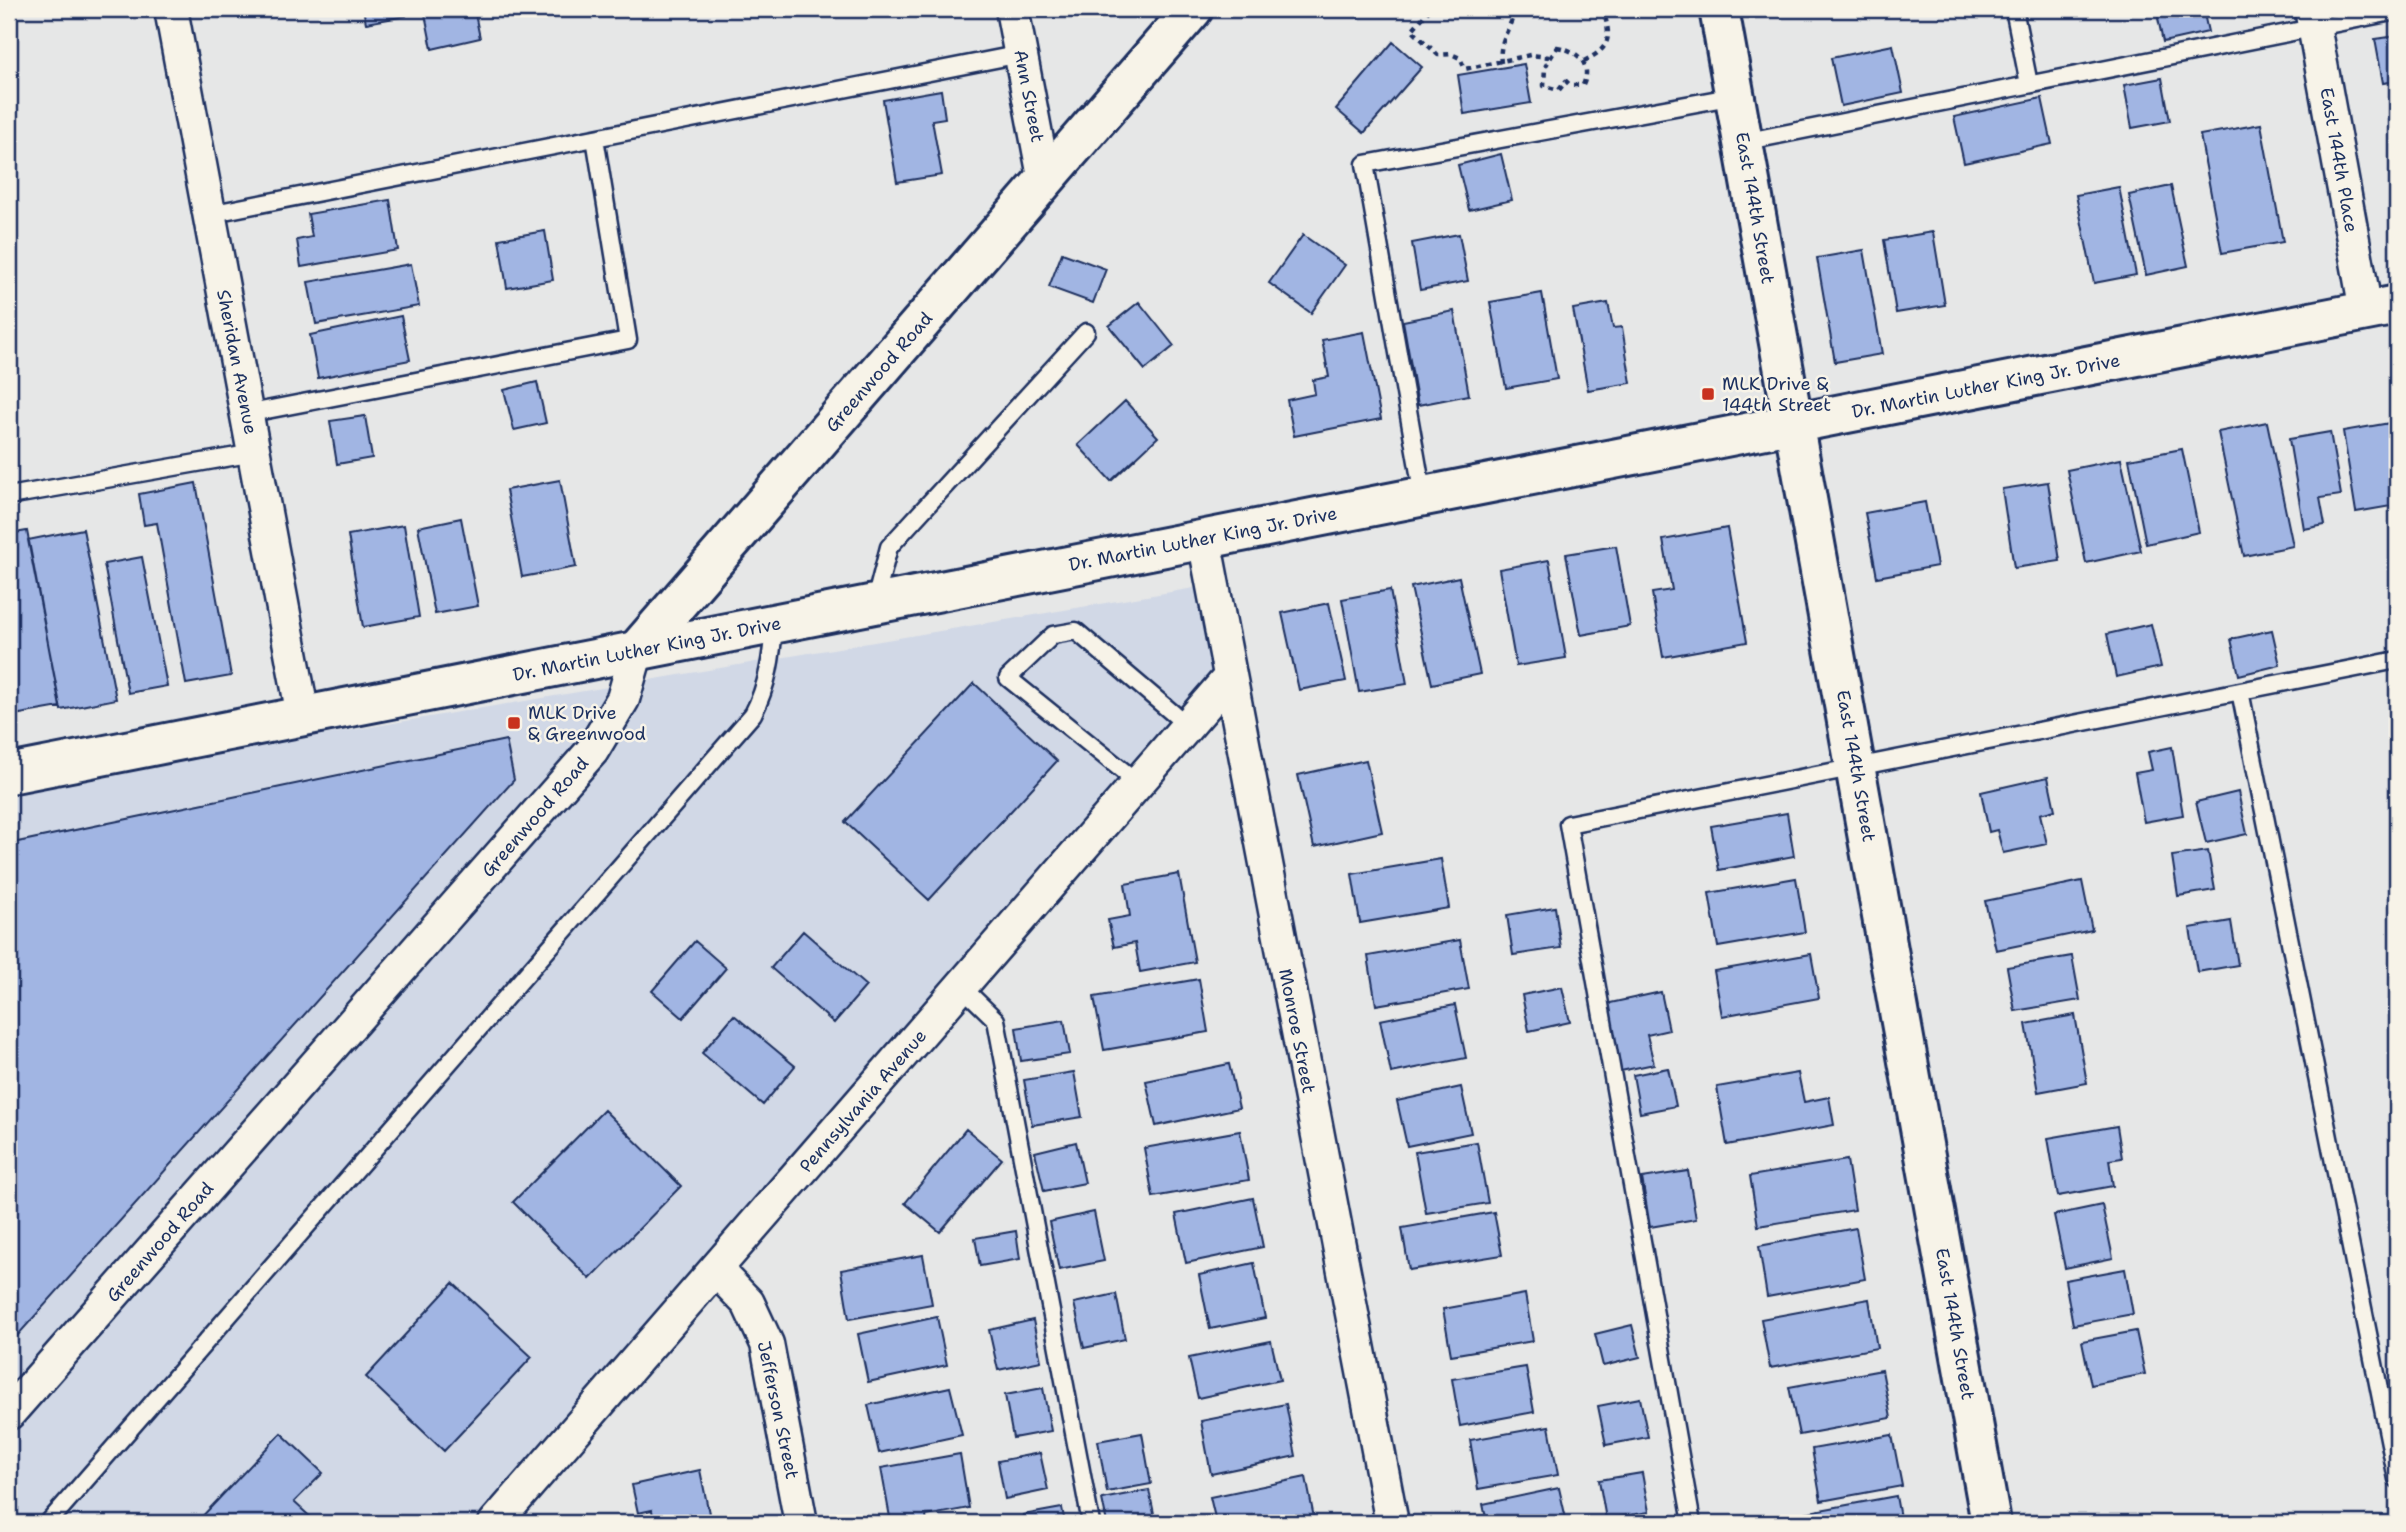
<svg xmlns="http://www.w3.org/2000/svg" width="2406" height="1532" viewBox="0 0 2406 1532" font-family="'Shantell Sans',sans-serif">
  <style>
    .built { fill: #d1d8e6 }
    .building { fill: #a1b5e3; stroke: #1b2f5e; stroke-width: 2 }
    .lines { fill: none; stroke-linecap: round; stroke-linejoin: round }
    .service-casing { stroke: #1b2f5e; stroke-width: 21 }
    .minor-casing { stroke: #1b2f5e; stroke-width: 37 }
    .tertiary-casing { stroke: #1b2f5e; stroke-width: 44 }
    .path { stroke: #1b2f5e; stroke-width: 4.5; stroke-dasharray: 5 5; stroke-linecap: butt }
    .service { stroke: #f7f3e8; stroke-width: 16 }
    .minor { stroke: #f7f3e8; stroke-width: 32 }
    .tertiary { stroke: #f7f3e8; stroke-width: 38 }
    .poi-dot { fill: #c8321e; stroke: #f7f3e8; stroke-width: 2.5 }
    .labels { text-anchor: middle; dominant-baseline: central; stroke-width: 5; stroke-linejoin: round; paint-order: stroke }
    .street-label { font-size: 18px; fill: #1b2f5e; stroke: #f7f3e8 }
    .poi-label { font-size: 18px; fill: #1b2f5e; stroke: #f7f3e8; text-anchor: start }
  </style>
  <rect width="100%" height="100%" fill="#e6e7e7"/>
  <filter id="ink" filterUnits="userSpaceOnUse"><feTurbulence type="fractalNoise" baseFrequency=".0143" numOctaves="2"/><feDisplacementMap in="SourceGraphic" scale="14" xChannelSelector="R" yChannelSelector="G"/><feConvolveMatrix kernelMatrix="1 2 1 2 8 2 1 2 1" color-interpolation-filters="sRGB"/></filter>
  <g filter="url(#ink)">
    <!-- built -->
    <path class="built" d="M1212,585L1229,678L496,1523H9V788Z"/>
    <!-- building -->
    <path class="building" d="M363,9H405L406,16L366,23Z
      M424,9H474L480,38L432,49Z
      M2156,9H2203L2208,32L2163,42Z
      M2397,36V81L2383,83L2375,39Z
      M1393,42L1422,67L1364,133L1336,109Z
      M1893,45L1903,93L1841,106L1831,58Z
      M1524,64L1531,103L1464,114L1458,75Z
      M2162,78L2170,121L2132,128L2124,85Z
      M941,90L945,118L932,120L942,175L897,182L883,100Z
      M2042,98L2052,144L1964,163L1954,117Z
      M2261,124L2283,242L2222,253L2200,135Z
      M1501,154L1512,200L1469,210L1458,165Z
      M2171,186L2188,266L2146,275L2129,195Z
      M2119,187L2136,275L2094,283L2076,195Z
      M390,200L398,250L301,267L297,240L312,237L308,214Z
      M545,231L553,280L507,288L499,239Z
      M1933,232L1945,305L1896,313L1884,240Z
      M1459,234L1468,281L1420,290L1412,243Z
      M1303,235L1345,265L1311,313L1269,283Z
      M1864,250L1882,354L1835,362L1817,258Z
      M1062,253L1106,269L1093,303L1049,287Z
      M411,264L419,306L316,324L308,282Z
      M1542,293L1557,379L1506,388L1490,302Z
      M1139,302L1174,346L1145,370L1109,326Z
      M1608,303L1613,328L1622,327L1631,383L1588,390L1573,309Z
      M1454,311L1469,395L1418,405L1403,321Z
      M401,316L410,360L318,378L310,335Z
      M1364,332L1381,419L1294,436L1287,400L1315,394L1313,380L1329,377L1322,340Z
      M537,382L546,423L514,430L504,390Z
      M1125,401L1158,437L1111,481L1078,445Z
      M365,416L372,458L337,464L330,421Z
      M2267,422L2293,546L2244,556L2218,432Z
      M2390,423L2397,469V505L2356,512L2343,431Z
      M2330,432L2341,495L2320,498L2325,525L2304,529L2289,439Z
      M2182,449L2199,532L2146,544L2129,459Z
      M2121,459L2141,551L2086,563L2067,470Z
      M560,480L576,567L522,577L506,490Z
      M2048,482L2060,561L2014,568L2002,489Z
      M196,483L231,676L186,684L157,523L144,525L139,494Z
      M1925,502L1937,566L1877,577L1865,513Z
      M461,518L478,606L435,614L418,527Z
      M404,525L419,617L363,627L348,535Z
      M1727,528L1747,642L1663,657L1652,593L1672,590L1663,540Z
      M83,529L116,699L61,710L28,540Z
      M27,531L60,707L14,715L9,689V534Z
      M1616,546L1630,626L1581,635L1566,554Z
      M142,557L167,686L128,693L104,564Z
      M1549,560L1566,658L1516,666L1499,569Z
      M1459,577L1480,674L1432,684L1411,587Z
      M1390,590L1407,684L1359,692L1342,599Z
      M1329,603L1346,681L1299,690L1282,613Z
      M2151,624L2161,667L2116,677L2107,634Z
      M2272,630L2280,665L2239,675L2231,639Z
      M974,683L1057,761L929,900L845,822Z
      M9,689L14,715L9,716Z
      M506,740L514,780L9,1345V1141L12,1137L9,1134V847L13,843Z
      M2172,747L2183,815L2144,822L2135,773L2152,770L2148,752Z
      M1366,760L1382,832L1314,847L1298,775Z
      M2048,777L2055,810L2040,814L2047,844L2003,853L1997,830L1989,832L1981,792Z
      M2238,792L2247,834L2206,843L2196,802Z
      M1787,813L1794,856L1719,870L1711,826Z
      M2208,851L2215,890L2178,896L2172,856Z
      M1441,859L1449,908L1360,923L1352,874Z
      M1179,874L1195,962L1140,972L1135,943L1114,947L1108,920L1130,916L1125,884Z
      M1796,878L1805,932L1718,947L1709,893Z
      M2082,881L2092,930L1996,950L1985,901Z
      M1555,907L1561,948L1513,955L1507,915Z
      M2231,921L2238,965L2197,972L2190,928Z
      M803,931L866,986L834,1023L771,968Z
      M1460,940L1469,989L1376,1005L1368,956Z
      M695,941L726,968L683,1018L652,991Z
      M1811,954L1819,998L1722,1016L1714,971Z
      M2072,956L2080,1000L2015,1011L2007,967Z
      M1199,979L1208,1032L1104,1050L1094,997Z
      M1562,987L1570,1022L1529,1031L1522,995Z
      M1661,992L1669,1030L1647,1035L1654,1064L1616,1072L1601,1005Z
      M1455,1005L1466,1058L1391,1073L1380,1020Z
      M734,1015L795,1066L763,1105L702,1053Z
      M2075,1015L2087,1083L2038,1092L2026,1024Z
      M1064,1020L1070,1054L1021,1061L1016,1028Z
      M1229,1064L1239,1108L1156,1126L1146,1081Z
      M1668,1068L1676,1106L1640,1113L1633,1075Z
      M1074,1072L1082,1117L1032,1125L1024,1080Z
      M1798,1073L1804,1102L1829,1097L1834,1125L1727,1145L1717,1087Z
      M1461,1087L1471,1133L1407,1146L1397,1101Z
      M604,1110L681,1186L590,1279L513,1202Z
      M2117,1126L2122,1158L2109,1160L2113,1186L2058,1196L2048,1138Z
      M966,1129L1002,1159L940,1232L905,1203Z
      M1240,1131L1249,1180L1153,1197L1144,1148Z
      M1076,1142L1085,1183L1044,1191L1035,1152Z
      M1477,1142L1488,1203L1426,1213L1415,1152Z
      M1847,1160L1855,1210L1758,1226L1750,1176Z
      M1688,1171L1696,1219L1650,1227L1642,1178Z
      M1253,1198L1263,1247L1186,1263L1176,1214Z
      M2102,1205L2113,1258L2065,1268L2054,1215Z
      M1094,1212L1104,1261L1059,1270L1049,1222Z
      M1494,1212L1502,1255L1409,1270L1402,1228Z
      M1856,1228L1865,1279L1767,1297L1759,1246Z
      M1016,1231L1020,1259L980,1266L975,1238Z
      M923,1255L932,1304L849,1319L841,1270Z
      M1254,1263L1265,1318L1210,1329L1199,1275Z
      M2125,1269L2133,1314L2073,1325L2065,1280Z
      M453,1283L532,1357L444,1451L366,1377Z
      M1116,1294L1125,1339L1084,1348L1074,1303Z
      M1525,1294L1533,1341L1451,1355L1443,1309Z
      M1869,1299L1877,1348L1770,1368L1761,1319Z
      M937,1317L947,1365L868,1382L858,1334Z
      M1033,1320L1041,1361L998,1370L989,1330Z
      M1632,1325L1640,1357L1603,1366L1595,1334Z
      M2136,1331L2145,1374L2091,1385L2082,1341Z
      M1271,1341L1280,1380L1198,1398L1189,1358Z
      M1526,1367L1534,1412L1460,1426L1452,1379Z
      M1882,1370L1891,1418L1799,1435L1789,1387Z
      M950,1387L962,1435L879,1453L868,1405Z
      M1043,1388L1051,1431L1013,1438L1005,1395Z
      M1640,1398L1648,1437L1606,1445L1598,1406Z
      M1286,1404L1296,1456L1211,1474L1201,1421Z
      M1549,1426L1558,1475L1478,1489L1470,1440Z
      M281,1433L323,1473L294,1502L317,1523H196Z
      M1142,1433L1151,1484L1107,1492L1098,1441Z
      M1892,1435L1902,1486L1821,1501L1812,1449Z
      M1040,1453L1048,1490L1005,1499L998,1461Z
      M960,1454L969,1508L926,1516L927,1523H891L881,1468Z
      M700,1470L711,1523H654L652,1510L638,1513L632,1485Z
      M1642,1473L1649,1512L1606,1519L1599,1480Z
      M1306,1477L1315,1523H1202L1201,1521L1215,1518L1210,1497Z
      M1559,1488L1567,1523H1487L1483,1504Z
      M1149,1490L1156,1523H1107L1102,1499Z
      M1896,1496L1901,1523H1783L1782,1517Z
      M1062,1508L1065,1523H1024L1023,1515Z"/>
    <g class="lines">
      <!-- service casing -->
      <g class="service-casing">
        <path id="service" d="M2014,9L2029,84
          M1743,142L2397,11
          M209,214L1021,54
          M246,414L628,340L595,138
          M9,496L254,453
          M1423,496L1365,164L1735,96
          M875,601L889,547L1086,332
          M2240,691L2397,1479
          M1138,783L1008,678L1053,635L1076,631L1188,726
          M962,987L996,1020L1091,1523
          M48,1523L753,714C768,685 772,656 774,624
          M1692,1523L1568,824L2397,660"/>
      </g>
      <!-- minor casing -->
      <g class="minor-casing">
        <path id="minor" d="M171,9L303,716
          M1012,9L1045,182
          M2311,9L2366,311
          M1204,539L1392,1523
          M716,1270L748,1303L767,1344L801,1523
          M9,1413L592,751L623,699L637,650
          M495,1523L1229,678"/>
      </g>
      <!-- tertiary casing -->
      <g class="tertiary-casing">
        <path id="tertiary" d="M1719,9L1991,1523
          M637,650L1193,9
          M9,774L2397,305"/>
      </g>
      <!-- path -->
      <path class="path" d="M1430,9L1412,30L1438,55L1451,54L1460,58L1465,69L1530,55L1549,57
        M1557,47C1577,50 1593,64 1583,85H1570L1566,81L1559,90L1544,86L1545,67Z
        M1584,61C1612,47 1611,37 1603,9
        M1501,63C1498,40 1511,29 1515,9"/>
      <!-- service -->
      <use href="#service" class="service"/>
      <!-- minor -->
      <use href="#minor" class="minor"/>
      <!-- tertiary -->
      <use href="#tertiary" class="tertiary"/>
    </g>
  </g>
  <!-- markers -->
  <g class="poi-dot">
    <rect x="1701" y="387" width="14" height="14" rx="3.5"/>
    <rect x="507" y="716" width="14" height="14" rx="3.5"/>
  </g>
  <g class="labels">
    <!-- street labels -->
    <g class="street-label">
      <text transform="translate(1029 96) rotate(79)">Ann Street</text>
      <text transform="translate(2339 160) rotate(80)">East 144th Place</text>
      <text transform="translate(1755 208) rotate(80)">East 144th Street</text>
      <text transform="translate(237 362) rotate(79)">Sheridan Avenue</text>
      <text transform="translate(879 372) rotate(-49)">Greenwood Road</text>
      <text transform="translate(1986 386) rotate(-11)">Dr. Martin Luther King Jr. Drive</text>
      <text transform="translate(1203 539) rotate(-11)">Dr. Martin Luther King Jr. Drive</text>
      <text transform="translate(647 649) rotate(-11)">Dr. Martin Luther King Jr. Drive</text>
      <text transform="translate(1856 766) rotate(80)">East 144th Street</text>
      <text transform="translate(535 817) rotate(-49)">Greenwood Road</text>
      <text transform="translate(1297 1031) rotate(79)">Monroe Street</text>
      <text transform="translate(863 1101) rotate(-49)">Pennsylvania Avenue</text>
      <text transform="translate(160 1242) rotate(-49)">Greenwood Road</text>
      <text transform="translate(1955 1324) rotate(80)">East 144th Street</text>
      <text transform="translate(778 1410) rotate(78)">Jefferson Street</text>
    </g>
    <!-- poi labels -->
    <g class="poi-label">
      <text x="1722" y="384">MLK Drive &amp;<tspan x="1722" dy="21">144th Street</tspan></text>
      <text x="528" y="713">MLK Drive<tspan x="528" dy="21">&amp; Greenwood</tspan></text>
    </g>
  </g>
  <!-- margin -->
  <rect width="2406" height="1532" fill="none" stroke="#f7f3e8" stroke-width="35"/>
  <rect x="18" y="18" width="2371" height="1497" fill="none" stroke="#1b2f5e" stroke-width="2.5" filter="url(#ink)"/>
</svg>
